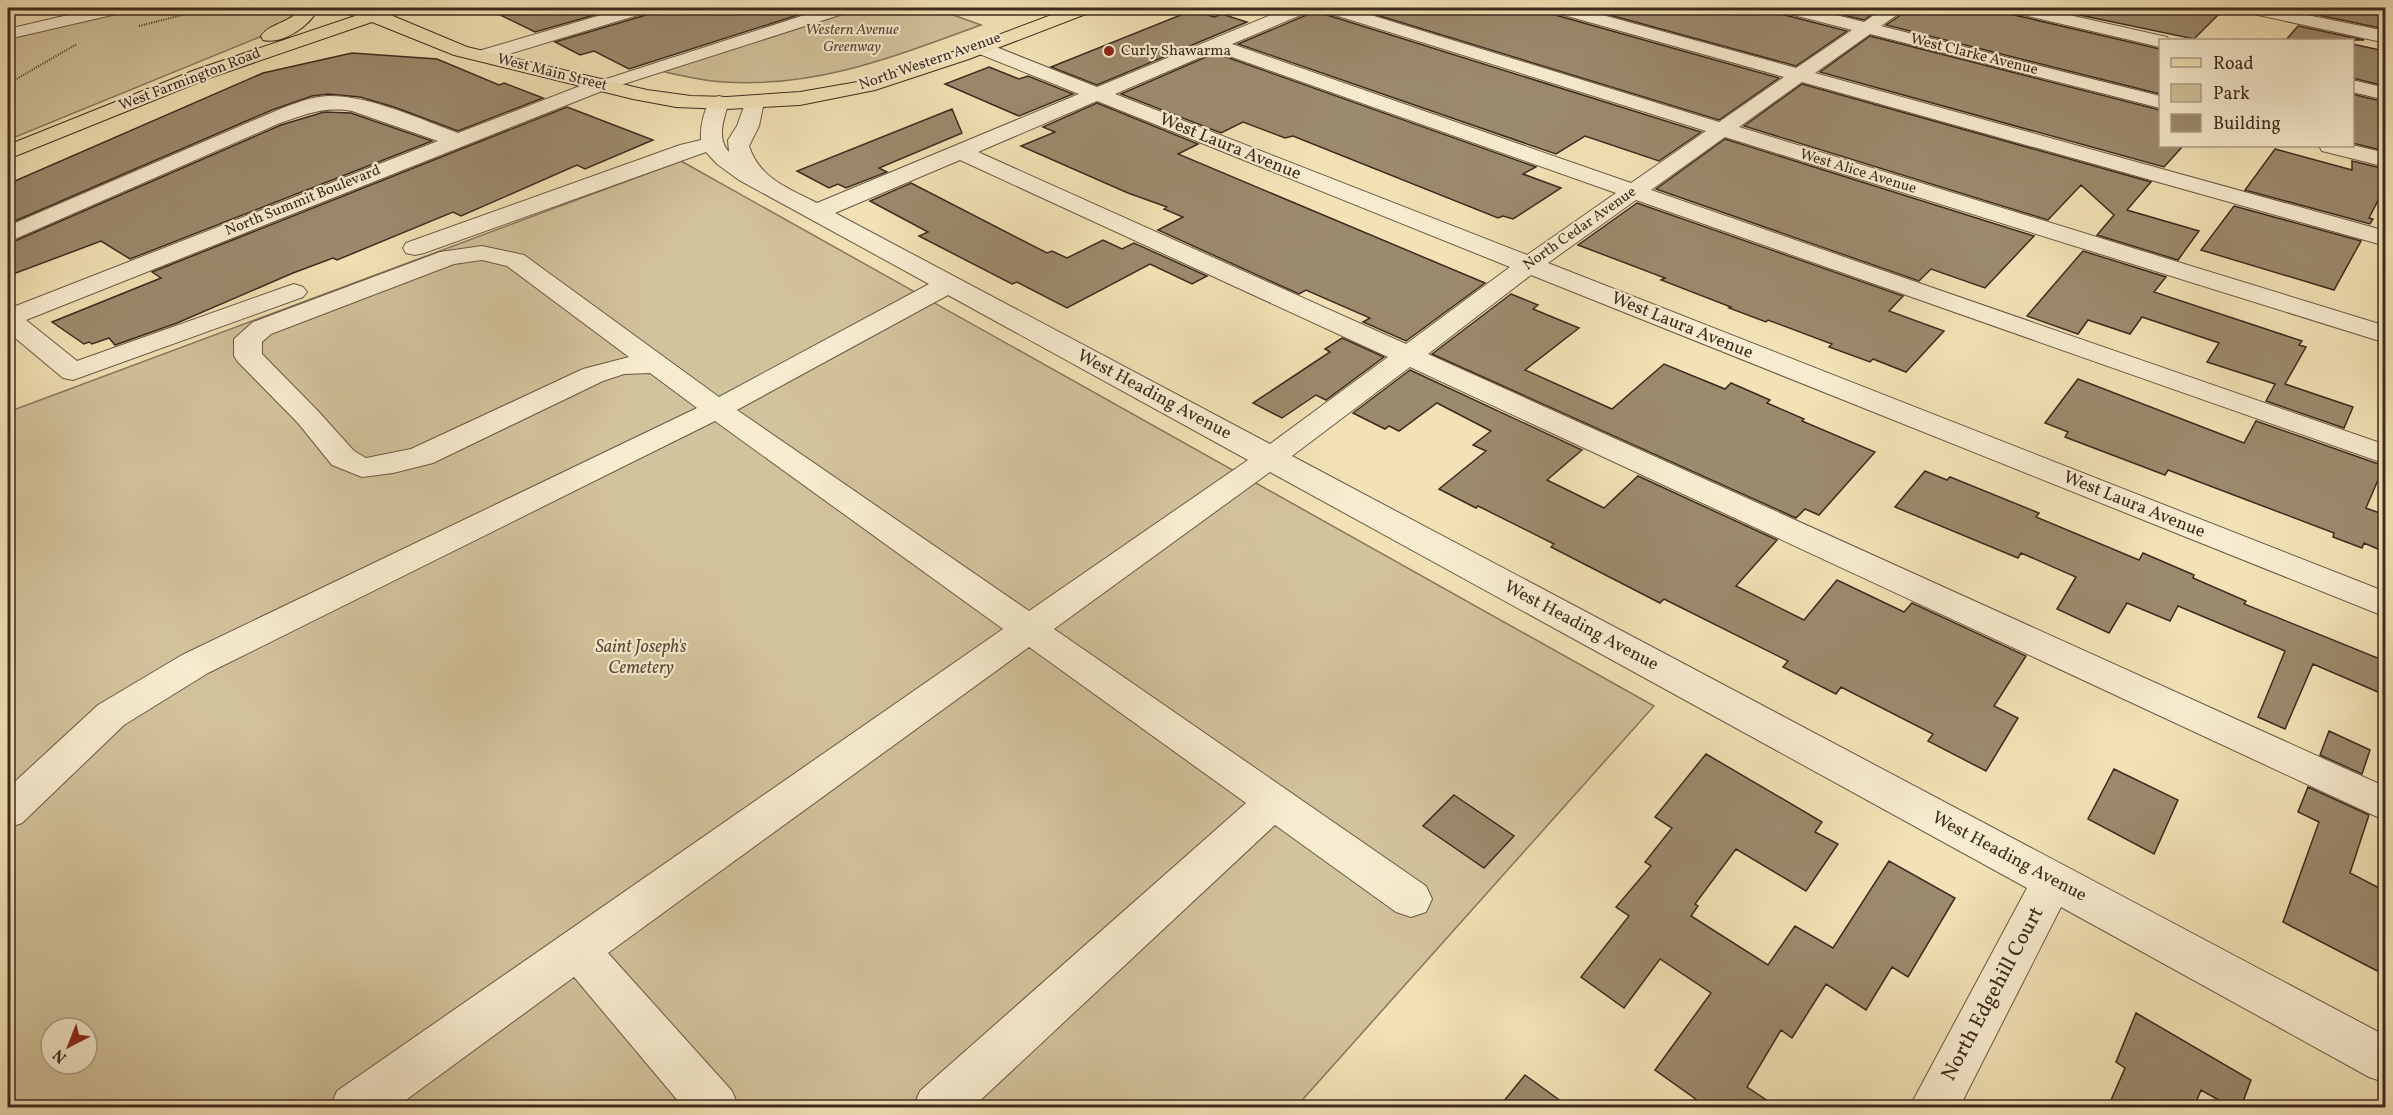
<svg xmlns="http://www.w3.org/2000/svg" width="2393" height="1115" viewBox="0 0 2393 1115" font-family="Vollkorn,serif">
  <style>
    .green { fill: #d3c39c; stroke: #88765e; stroke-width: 1.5; fill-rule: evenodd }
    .building { fill: #9c8a6d; stroke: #3e2a1f; stroke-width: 1.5 }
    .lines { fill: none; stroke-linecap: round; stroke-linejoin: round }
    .minor-casing { stroke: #6b5844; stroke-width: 2 }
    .major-casing { stroke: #3e2a1f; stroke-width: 2 }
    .path { stroke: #3e2a1f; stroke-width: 2; stroke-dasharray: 1 1.5; stroke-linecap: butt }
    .minor { fill: #f7eccf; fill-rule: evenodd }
    .major { fill: #f2e2b5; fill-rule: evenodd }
    .poi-dot { fill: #8f2418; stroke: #f7eccf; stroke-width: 2 }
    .labels { text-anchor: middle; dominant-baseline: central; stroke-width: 4.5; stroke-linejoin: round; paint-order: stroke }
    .far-park-label { font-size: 15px; font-style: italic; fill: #5c4938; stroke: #f7eccf }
    .far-poi-label { font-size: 15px; fill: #3e2a1f; stroke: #f7eccf; text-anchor: start }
    .far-street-label { font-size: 15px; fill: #3e2a1f; stroke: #f7eccf }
    .street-label { font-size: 18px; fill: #3e2a1f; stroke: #f7eccf }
    .park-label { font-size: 18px; font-style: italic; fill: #5c4938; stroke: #f7eccf }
    .near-street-label { font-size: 21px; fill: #3e2a1f; stroke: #f7eccf }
  </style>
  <rect width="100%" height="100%" fill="#f2e2b5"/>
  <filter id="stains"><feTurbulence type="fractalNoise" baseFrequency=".00333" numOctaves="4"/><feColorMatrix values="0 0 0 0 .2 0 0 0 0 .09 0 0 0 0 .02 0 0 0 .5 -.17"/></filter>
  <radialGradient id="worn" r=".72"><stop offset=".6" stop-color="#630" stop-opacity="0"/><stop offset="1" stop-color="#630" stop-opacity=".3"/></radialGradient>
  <!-- green -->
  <path class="green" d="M136,8H300V11L272,32L8,140V38Z
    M853,8H934L981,25C895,56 818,88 724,82C703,81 682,76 661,71Z
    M681,161L1654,706L1296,1107L8,1108V412ZM51,1028H87V1064H51Z"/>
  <!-- building -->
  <path class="building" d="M486,8H619L535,32Z
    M653,8H800L801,14L629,69L594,51L580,55L555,42L649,14Z
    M1313,8H1320L1324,14L1701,132L1659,161L1585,136L1556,154L1238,44L1309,14Z
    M1354,8H1548L1552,14L1779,78L1719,120Z
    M1584,8H1777L1781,14L1847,31L1796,66Z
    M1815,8H1881L1864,20Z
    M1906,8H2006L2010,14L2160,49V94L1886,25L1902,14Z
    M2046,8H2192L2219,14L2194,39Z
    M2312,8H2361L2385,13V20L2380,28L2308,13Z
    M1193,10L1214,17L1222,14L1247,22L1097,85L1051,67Z
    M2298,26L2364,40H2286Z
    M1870,36L2160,110V146H2183L2164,167L1820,72Z
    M2352,44L2385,51V86L2352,78Z
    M352,53L437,59L499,85L504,83L543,98L458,131L394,107L360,97L328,94L312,96L272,110L8,224V184L263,73Z
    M1215,53L1536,167L1523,174L1561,188L1513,219L1503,216L1498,218L1293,136L1285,138L1243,122L1221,133L1121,94Z
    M989,67L1019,79L1028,76L1073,94L1019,116L945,84Z
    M1802,84L2151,182L2127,210L2199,231L2178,260L2097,235L2114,215L2081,185L2048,220L1744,126Z
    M2352,94L2385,102V151L2352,143Z
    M1097,103L1198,144L1178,154L1485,283L1406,341L1363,322L1370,318L1306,290L1299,294L1158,230L1183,217L1164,209L1167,207L1128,193L1021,146L1055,132L1043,127Z
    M567,107L653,140L585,169L577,165L461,216L453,212L337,260L333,258L293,273L177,323L115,345L109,338L92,344L89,342L84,344L52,322L161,278L152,272Z
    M952,109L962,133L879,168L887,172L846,188L838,184L829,188L797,171Z
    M324,112L351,113L432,141L130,259L101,241L8,276V244L281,125Z
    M1725,139L2034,236L1985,288L1931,269L1919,281L1656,189Z
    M2275,149L2352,170V161L2385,169V187L2369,218L2373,219L2370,224L2245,190Z
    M911,183L1047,253L1052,251L1067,258L1103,240L1122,249L1134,243L1207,276L1192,284L1150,264L1067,308L1017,282L1012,284L919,236L928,232L870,201Z
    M1637,203L1903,296L1889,311L1944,331L1906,372L1873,359L1870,362L1829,347L1832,344L1768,320L1766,322L1729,308L1731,307L1661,280L1665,278L1578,245Z
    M2234,206L2361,241L2334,290L2201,250Z
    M2083,251L2166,277L2154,292L2302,341L2299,345L2306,347L2285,384L2353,407L2344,428L2266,401L2275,384L2207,362L2219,343L2142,317L2130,334L2088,320L2078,334L2027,316Z
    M1511,294L1538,305L1533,309L1579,328L1525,370L1612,409L1664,364L1725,389L1731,383L1770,400L1767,403L1804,419L1802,421L1875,452L1819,515L1805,509L1796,518L1432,354Z
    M1342,338L1384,357L1326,400L1316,395L1282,418L1253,403L1330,352L1325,349Z
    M1410,370L1582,450L1547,480L1604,508L1638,476L1777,540L1736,586L1804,620L1837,580L1904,612L1912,603L2026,656L1994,706L2018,718L1986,771L1928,741L1933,734L1841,687L1836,694L1783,667L1788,661L1664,599L1660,603L1551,547L1554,544L1478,506L1476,508L1439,489L1486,451L1473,445L1491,431L1437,403L1399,431L1389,426L1385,429L1353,413Z
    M2078,379L2244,443L2256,421L2384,466L2366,508L2385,515V552L2364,543L2362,548L2333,537L2334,533L2239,497L2168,470L2165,475L2065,437L2068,432L2045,423Z
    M1925,471L1947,480L1950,477L2039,513L2036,517L2139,560L2143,553L2194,575L2193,578L2246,601L2244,604L2385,661V695L2313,664L2285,729L2258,717L2285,651L2178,606L2170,621L2127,603L2109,633L2057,609L2076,577L2021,553L2018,558L1895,507Z
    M2329,731L2370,750L2362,774L2320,755Z
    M1706,754L1822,822L1815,832L1838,844L1806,891L1736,849L1695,904L1698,906L1691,916L1768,965L1795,926L1833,948L1889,861L1955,898L1908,977L1892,967L1866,1010L1826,984L1792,1038L1781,1030L1747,1087L1777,1107H1707L1655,1070L1711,993L1660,959L1624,1008L1581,977L1629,916L1616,907L1651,866L1645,862L1672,828L1655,817Z
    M2114,769L2178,800L2154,854L2088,819Z
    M2308,787L2369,815L2350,873L2385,891V975L2283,922L2319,822L2298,812Z
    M1454,795L1514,836L1484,868L1423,826Z
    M2136,1013L2251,1080L2241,1107H2231L2201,1090L2194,1107H2108L2125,1068L2116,1062Z
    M1525,1075L1569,1107H1499Z"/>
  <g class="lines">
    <!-- minor casing -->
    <g class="minor-casing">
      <path id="minor" d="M98,8H128L125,12L8,39V29Z
        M378,8H402C395,16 379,21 369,19L366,15L369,11Z
        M625,8H651L648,12L489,60H475L472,56L475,52Z
        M826,8H852L849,12L602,91L26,320L77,361L285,287L294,284L303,287L307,292L303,297L73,380L63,378L8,332V309L438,141L352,111C325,106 306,114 280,123L8,242V226L266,115C285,107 307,97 328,96C368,95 420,119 458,133L593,81L603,80Z
        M1288,8H1311L1308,12L1232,44L1631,183L1706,131L1325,12L1322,8H1348L1719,122L1784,77L1553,12L1550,8H1577L1796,68L1852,30L1782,12L1779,8H1808L1864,22L1884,8H1904L1901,12L1881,26L2160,96V108L1870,34L1815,73L2386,231V246L1802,82L1739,127L2386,326V343L1725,137L1651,190L2386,445V464L1636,200L1548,263L2386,592V617L1531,275L1428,354L2386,787V821L1410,367L1292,456L2386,1036V1083L2369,1077L2061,907L1959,1108H1909L2027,888L1270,472L1054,629L1426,886L1432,899L1426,912L1411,917L1396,912L1275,825L972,1108H913L920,1091L1246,803L1029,647L608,953L732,1091L739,1108H684L574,977L395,1108H330L337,1091L1003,629L715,421L208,673L124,725L22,823L8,828V788L98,705L182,655L697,408L650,373L624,374L603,381L433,463L393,473L362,477L332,465L298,423L238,362L234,356V339L253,322L440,252L482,246L524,255L719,397L929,284L739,180L717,164L706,152L424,253L415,255L406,253L403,248L406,243L680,145L701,140C700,126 704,109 712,98L719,96L726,98L729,102C724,118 716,138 729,152L728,140L737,126L747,98L754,96L761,98L764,102L759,126L749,146C760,179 788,188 817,203L1079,94L972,51L970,47L972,43H986L1097,87ZM1215,51L1616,193L1527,255L1115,94ZM1097,101L1510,267L1406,344L978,152ZM960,160L1388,357L1270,444L835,213ZM482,260L507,266L629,357L583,369L411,449L366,458L354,451L318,411L262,354V342L271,334L454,264ZM948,295L1248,460L1029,611L737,410Z
        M2008,8H2038L2167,37L2169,40H2160V47L2011,12Z
        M2240,8H2272L2386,31V43L2249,13L2243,12Z
        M2352,80L2386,88V100L2352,92Z
        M2352,145L2386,153V167L2322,151L2319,146Z"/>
    </g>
    <!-- major casing -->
    <g class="major-casing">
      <path id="major" d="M301,8H319C310,25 284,45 263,40L261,36C270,23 291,23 301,8Z
        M341,8H367L381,11L467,47L647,90L691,96L727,97L800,92L863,81L956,51L1070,8H1094L1091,12L969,59L875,90L800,105L727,109L676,107L633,99L454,55L372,22L209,78L8,159V145L195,70L355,16L344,12Z"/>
    </g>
    <!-- path -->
    <path class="path" d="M139,26L210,8
      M8,84L77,44"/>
    <!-- minor -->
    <use href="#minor" class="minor"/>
    <!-- major -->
    <use href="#major" class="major"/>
  </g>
  <!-- markers -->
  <circle class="poi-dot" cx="1109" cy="51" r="6"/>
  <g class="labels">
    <!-- far-park labels -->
    <g class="far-park-label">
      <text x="852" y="30">Western Avenue<tspan x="852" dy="17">Greenway</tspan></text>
    </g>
    <!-- far-poi labels -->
    <g class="far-poi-label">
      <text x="1121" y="51">Curly Shawarma</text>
    </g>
    <!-- far-street labels -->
    <g class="far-street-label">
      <text transform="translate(1974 55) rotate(14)">West Clarke Avenue</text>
      <text transform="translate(930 62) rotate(-19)">North Western Avenue</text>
      <text transform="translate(552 73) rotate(14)">West Main Street</text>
      <text transform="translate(190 80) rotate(-21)">West Farmington Road</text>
      <text transform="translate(1858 172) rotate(17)">West Alice Avenue</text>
      <text transform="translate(303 201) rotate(-22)">North Summit Boulevard</text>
      <text transform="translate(1580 229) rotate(-35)">North Cedar Avenue</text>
    </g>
    <!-- street labels -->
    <g class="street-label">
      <text transform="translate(1230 147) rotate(22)">West Laura Avenue</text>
      <text transform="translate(1682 326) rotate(22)">West Laura Avenue</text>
      <text transform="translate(1154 395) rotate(28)">West Heading Avenue</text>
      <text transform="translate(2134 505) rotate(22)">West Laura Avenue</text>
      <text transform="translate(1581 626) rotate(28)">West Heading Avenue</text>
      <text transform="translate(2009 857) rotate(28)">West Heading Avenue</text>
    </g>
    <!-- park labels -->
    <g class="park-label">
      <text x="641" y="647">Saint Joseph's<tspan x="641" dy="21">Cemetery</tspan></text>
    </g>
    <!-- near-street labels -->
    <g class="near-street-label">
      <text transform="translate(1993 994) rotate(-62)">North Edgehill Court</text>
    </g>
  </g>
  <!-- margin -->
  <rect width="2393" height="1115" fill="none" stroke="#f2e2b5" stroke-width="30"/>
  <rect x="9" y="9" width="2375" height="1097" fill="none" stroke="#3e2a1f" stroke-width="3"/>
  <rect x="15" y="15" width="2363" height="1085" fill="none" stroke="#3e2a1f" stroke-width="1.5"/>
  <!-- legend -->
  <rect x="2159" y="39" width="195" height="108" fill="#f7eccf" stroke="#ad9e89" stroke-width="1.5"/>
  <rect x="2171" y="58" width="30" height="9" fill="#f2e2b5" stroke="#ad9e89" stroke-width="1.5"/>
  <text x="2213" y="69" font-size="18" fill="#3e2a1f">Road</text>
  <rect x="2171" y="84" width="30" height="18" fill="#d3c39c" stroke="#ad9e89" stroke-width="1.5"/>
  <text x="2213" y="99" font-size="18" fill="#3e2a1f">Park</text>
  <rect x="2171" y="114" width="30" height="18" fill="#9c8a6d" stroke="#ad9e89" stroke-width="1.5"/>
  <text x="2213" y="129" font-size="18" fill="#3e2a1f">Building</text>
  <!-- north arrow -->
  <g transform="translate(69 1046) rotate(222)"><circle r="28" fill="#f7eccf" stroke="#ad9e89" stroke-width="1.5"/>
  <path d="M0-4.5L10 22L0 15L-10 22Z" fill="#8f2418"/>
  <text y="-9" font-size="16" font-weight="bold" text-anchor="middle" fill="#3e2a1f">N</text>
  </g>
  <rect width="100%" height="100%" filter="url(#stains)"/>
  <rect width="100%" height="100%" fill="url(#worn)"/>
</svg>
